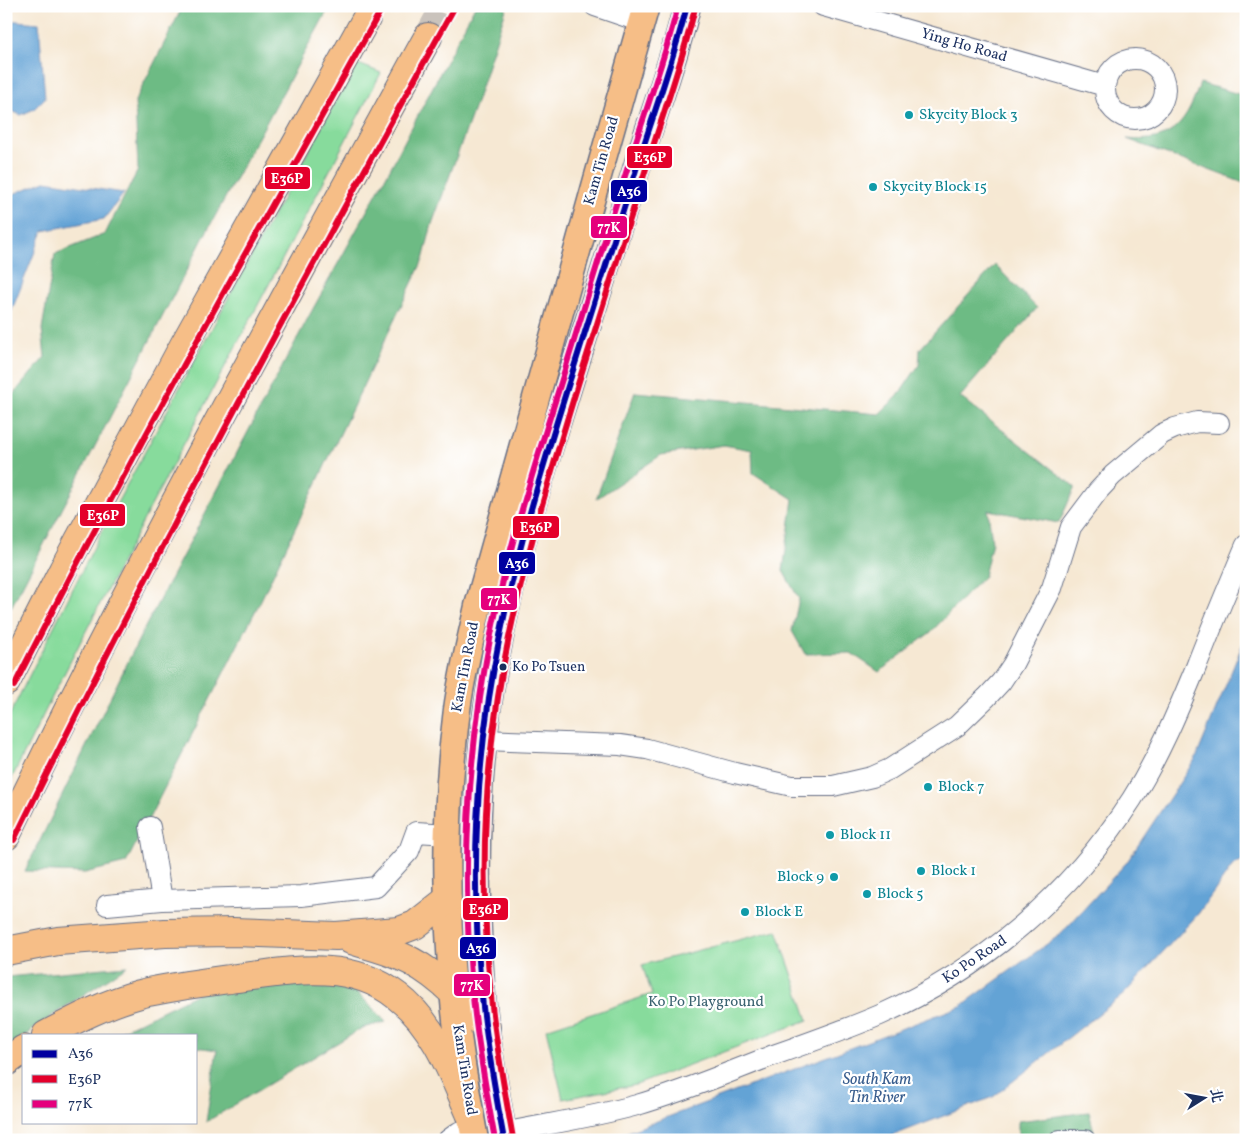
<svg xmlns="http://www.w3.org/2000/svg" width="1252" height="1146" viewBox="0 0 1252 1146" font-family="Vollkorn,'Noto Serif TC',serif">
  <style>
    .green { fill: #87db9c; stroke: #51857d }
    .forest { fill: #6dbb84; stroke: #447571 }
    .water { fill: #63a3d5; stroke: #3f699a }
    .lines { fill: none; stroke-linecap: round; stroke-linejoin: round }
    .highway-tunnel { stroke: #cac3bc; stroke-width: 28; stroke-dasharray: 28 14; stroke-linecap: butt }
    .minor-casing { stroke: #687087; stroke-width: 22 }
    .major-casing { stroke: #687087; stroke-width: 29 }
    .highway-casing { stroke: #687087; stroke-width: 30 }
    .minor { stroke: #fff; stroke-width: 20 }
    .major { stroke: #f6be87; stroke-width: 26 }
    .highway { stroke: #f6be87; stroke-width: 28 }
    .bus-1-casing { stroke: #fff; stroke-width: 10 }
    .bus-2-casing { stroke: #fff; stroke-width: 10 }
    .bus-3-casing { stroke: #fff; stroke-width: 10 }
    .bus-1 { stroke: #0000a0; stroke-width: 6 }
    .bus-2 { stroke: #e4002b; stroke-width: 6 }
    .bus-3 { stroke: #e5007d; stroke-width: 6 }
    .culture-dot { fill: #0f9aa8; stroke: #fff; stroke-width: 2 }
    .bus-dot { fill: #1b2f5e; stroke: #fff; stroke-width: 2 }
    .labels { text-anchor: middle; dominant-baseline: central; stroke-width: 4.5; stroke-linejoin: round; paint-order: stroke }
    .bus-label { font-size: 14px; fill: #1b2f5e; stroke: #fff; text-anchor: start }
    .street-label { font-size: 15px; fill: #1b2f5e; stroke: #fff }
    .culture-label { font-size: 15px; fill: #0d838f; stroke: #fff; text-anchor: start }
    .park-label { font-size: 15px; fill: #3b6371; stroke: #fff }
    .water-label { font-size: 16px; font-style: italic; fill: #385d8e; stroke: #fff }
    .line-badge { stroke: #fff; stroke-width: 2 }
    .badge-label { font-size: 14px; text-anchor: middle; font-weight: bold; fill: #fff }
  </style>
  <rect width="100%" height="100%" fill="#fff"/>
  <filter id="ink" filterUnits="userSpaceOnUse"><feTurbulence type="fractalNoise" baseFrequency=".02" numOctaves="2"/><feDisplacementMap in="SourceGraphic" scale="10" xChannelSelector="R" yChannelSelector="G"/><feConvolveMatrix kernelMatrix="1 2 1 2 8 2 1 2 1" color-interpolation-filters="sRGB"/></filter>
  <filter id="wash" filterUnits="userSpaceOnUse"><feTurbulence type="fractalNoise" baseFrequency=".0096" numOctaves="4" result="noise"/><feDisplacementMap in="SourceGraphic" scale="20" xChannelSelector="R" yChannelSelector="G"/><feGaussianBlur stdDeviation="1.12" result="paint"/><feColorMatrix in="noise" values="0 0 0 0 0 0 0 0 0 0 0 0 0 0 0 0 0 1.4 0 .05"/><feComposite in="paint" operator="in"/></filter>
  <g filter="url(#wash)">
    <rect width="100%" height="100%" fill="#f6e8d3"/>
    <!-- green -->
    <path class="green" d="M356,63L381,73C256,312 125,547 6,790V722L103,529Z
      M777,930L808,1020L636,1085L563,1099L546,1029L652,994L642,965Z"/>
    <!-- forest -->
    <path class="forest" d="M183,6H330L207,231L6,617V403L45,357L42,329L55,254L105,234L138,170L135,101Z
      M475,6H507L475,106L432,224L423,260L261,600L126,863L85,873L25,871L142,633L309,316L389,171Z
      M1200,83L1246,96V184L1127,139C1173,144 1187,122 1200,83Z
      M995,265L1037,308L960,397L1075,487L1059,523L988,510L992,542L984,576L931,632L879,672L851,653L805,654L792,631L799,599L783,571L793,499L753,473L752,450L724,445L661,455L596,499L635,392L879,414L898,396L919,365L920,349Z
      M324,958L386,1022L362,1028L206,1122L217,1050L196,1047V1035L115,1034L254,966Z
      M127,966L53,1015L6,1049V977Z
      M1089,1112L1096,1140H1018V1121Z"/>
    <!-- water -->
    <path class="water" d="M6,20L39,23L45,98L34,109L21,115L6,109Z
      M45,181L124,193L104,219L43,231L6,325V197Z
      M1246,636V859L1233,865L1198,914L1124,994L993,1097L881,1140H607L961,1006L1061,934L1127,862L1196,758Z"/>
  </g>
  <g filter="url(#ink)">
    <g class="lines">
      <!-- highway-tunnel -->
      <path class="highway-tunnel" d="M428,37L445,6"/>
      <!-- minor casing -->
      <g class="minor-casing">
        <path id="minor" d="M595,6L642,22
          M823,6L1105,86
          M1105 89a30 30 0 1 1 60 0a30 30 0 1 1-60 0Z
          M484,740L620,745L647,749L735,773L792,786H833L872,777L890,769L957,726L987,697L1001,682L1013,664L1052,588L1071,527L1098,491L1113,475L1162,434L1175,428L1197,422L1219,423
          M150,827L162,900
          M107,905L162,900L301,896L376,887L409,851L416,832L449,834
          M503,1133C547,1124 594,1117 637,1105C683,1092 727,1073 771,1056C808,1043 845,1030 880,1015C983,969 1071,894 1132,799C1158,758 1177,713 1196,667C1212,626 1229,585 1246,545
          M448,1140L459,1132L474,1130
          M1060,1140H1085"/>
      </g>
      <!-- major casing -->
      <g class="major-casing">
        <path id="major" d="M475,1140C466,1090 457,1040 453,990C445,900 445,807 456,718C460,680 470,643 478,606L596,183L646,6
          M504,1140C495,1088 485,1036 481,984C473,876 475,763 496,657C512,569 538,483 565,397C590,317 615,237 640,157C656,107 675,57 687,6"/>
      </g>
      <!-- highway casing -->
      <g class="highway-casing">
        <path id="highway" d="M6,682L63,570L184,345L366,19
          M6,836C137,565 283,301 428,37
          M351,940C367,945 384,949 400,956C435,970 461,1000 486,1027
          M6,951L58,941L165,933L234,932L336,936L399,931L415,925L447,900
          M46,1035C76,1019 107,1003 140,994C169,987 200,983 230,979C286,972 348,957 397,996C434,1024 452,1072 470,1113
          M6,1062L24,1049"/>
      </g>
      <!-- minor -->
      <use href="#minor" class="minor"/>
      <!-- major -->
      <use href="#major" class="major"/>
      <!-- highway -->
      <use href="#highway" class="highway"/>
      <!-- bus-1 casing -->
      <g class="bus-1-casing">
        <path id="bus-1" d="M504,1140C496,1096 488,1051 483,1007C472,905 474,799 489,698C505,591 536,488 568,386C592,310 616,233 640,157C656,107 674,57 687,6"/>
      </g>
      <!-- bus-2 casing -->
      <g class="bus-2-casing">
        <path id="bus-2" d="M14,686C130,457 256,234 381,10
          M14,840C152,559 301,284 453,10
          M513,1138C505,1094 497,1050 492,1006C481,904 482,798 498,697C515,590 547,485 579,381C602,307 625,233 649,159C665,108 683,59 695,8"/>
      </g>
      <!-- bus-3 casing -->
      <g class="bus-3-casing">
        <path id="bus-3" d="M495,1140C487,1096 479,1051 474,1007C463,905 465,799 480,698C495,593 526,492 558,392C582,313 606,235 631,157C647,107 665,57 678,6"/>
      </g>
      <!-- bus-1 -->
      <use href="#bus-1" class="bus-1"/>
      <!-- bus-2 -->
      <use href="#bus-2" class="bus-2"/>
      <!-- bus-3 -->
      <use href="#bus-3" class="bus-3"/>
    </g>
  </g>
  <!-- markers -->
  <g class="culture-dot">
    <circle cx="909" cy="115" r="5"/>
    <circle cx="873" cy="187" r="5"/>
    <circle cx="928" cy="787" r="5"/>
    <circle cx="830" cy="835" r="5"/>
    <circle cx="921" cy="871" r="5"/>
    <circle cx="834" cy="877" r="5"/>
    <circle cx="867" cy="894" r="5"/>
    <circle cx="745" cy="912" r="5"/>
  </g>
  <circle class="bus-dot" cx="503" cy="667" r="4.5"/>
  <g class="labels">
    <!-- bus labels -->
    <g class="bus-label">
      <text x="512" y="667">Ko Po Tsuen</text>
    </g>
    <!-- street labels -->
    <g class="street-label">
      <text transform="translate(964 46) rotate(16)">Ying Ho Road</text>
      <text transform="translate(602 161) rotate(-74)">Kam Tin Road</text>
      <text transform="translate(466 667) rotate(-79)">Kam Tin Road</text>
      <text transform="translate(975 960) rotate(-34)">Ko Po Road</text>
      <text transform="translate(464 1070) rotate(81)">Kam Tin Road</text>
    </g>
    <!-- culture labels -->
    <g class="culture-label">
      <text x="919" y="115">Skycity Block 3</text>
      <text x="883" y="187">Skycity Block 15</text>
      <text x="938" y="787">Block 7</text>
      <text x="840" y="835">Block 11</text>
      <text x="931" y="871">Block 1</text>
      <text x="824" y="877" text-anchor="end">Block 9</text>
      <text x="877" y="894">Block 5</text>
      <text x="755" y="912">Block E</text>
    </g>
    <!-- park labels -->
    <g class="park-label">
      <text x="706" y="1002">Ko Po Playground</text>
    </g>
    <!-- water labels -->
    <g class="water-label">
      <text x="877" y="1080">South Kam<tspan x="877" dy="18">Tin River</tspan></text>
    </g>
  </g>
  <g class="line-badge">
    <rect x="626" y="145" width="47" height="24" rx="5" fill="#e4002b"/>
    <rect x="264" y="166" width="47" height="24" rx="5" fill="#e4002b"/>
    <rect x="610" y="179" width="38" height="24" rx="5" fill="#0000a0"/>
    <rect x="590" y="215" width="38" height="24" rx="5" fill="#e5007d"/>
    <rect x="79" y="503" width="47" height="24" rx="5" fill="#e4002b"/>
    <rect x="512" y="515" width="48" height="24" rx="5" fill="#e4002b"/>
    <rect x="498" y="551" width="38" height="24" rx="5" fill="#0000a0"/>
    <rect x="480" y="587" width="38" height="24" rx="5" fill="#e5007d"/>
    <rect x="462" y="897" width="47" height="24" rx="5" fill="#e4002b"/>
    <rect x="459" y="936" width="38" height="24" rx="5" fill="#0000a0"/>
    <rect x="453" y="973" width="38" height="24" rx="5" fill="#e5007d"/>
  </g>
  <g class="badge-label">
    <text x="650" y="162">E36P</text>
    <text x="287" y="183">E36P</text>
    <text x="629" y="196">A36</text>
    <text x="609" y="232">77K</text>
    <text x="103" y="520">E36P</text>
    <text x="536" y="532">E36P</text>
    <text x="517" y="568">A36</text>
    <text x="499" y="604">77K</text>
    <text x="485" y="914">E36P</text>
    <text x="478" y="953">A36</text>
    <text x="472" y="990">77K</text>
  </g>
  <!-- margin -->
  <rect width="1252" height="1146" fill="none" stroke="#fff" stroke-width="25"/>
  <!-- legend -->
  <rect x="22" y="1034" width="175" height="90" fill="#ffffff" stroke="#a4acbf"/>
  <rect x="32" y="1050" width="25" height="8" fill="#0000a0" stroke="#a4acbf"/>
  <text x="68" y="1058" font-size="15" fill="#1b2f5e">A36</text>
  <rect x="32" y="1075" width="25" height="8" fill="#e4002b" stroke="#a4acbf"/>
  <text x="68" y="1084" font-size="15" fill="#1b2f5e">E36P</text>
  <rect x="32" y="1100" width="25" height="8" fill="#e5007d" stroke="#a4acbf"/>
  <text x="68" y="1108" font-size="15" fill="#1b2f5e">77K</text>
  <!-- north arrow -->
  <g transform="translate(1204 1098) rotate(79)" stroke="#ffffff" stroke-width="4" paint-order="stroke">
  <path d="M0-4L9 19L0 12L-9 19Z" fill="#1b2f5e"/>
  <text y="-8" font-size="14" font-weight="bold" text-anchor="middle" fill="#1b2f5e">北</text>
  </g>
</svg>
